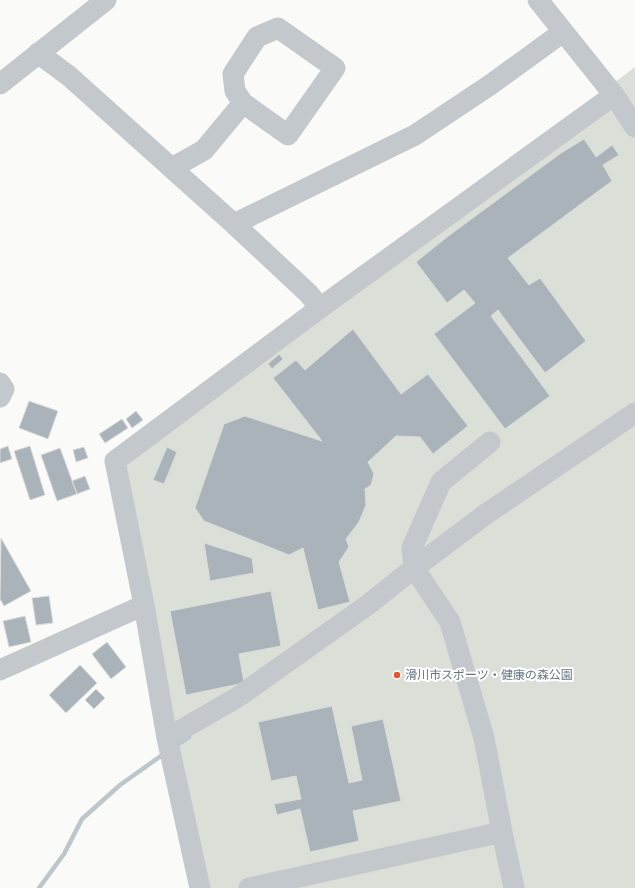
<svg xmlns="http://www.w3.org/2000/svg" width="635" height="888" viewBox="0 0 635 888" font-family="'DejaVu Sans','Noto Sans JP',sans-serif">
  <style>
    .green { fill: #dadfd7 }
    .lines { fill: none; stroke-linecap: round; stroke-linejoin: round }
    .stream { stroke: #bbc7cb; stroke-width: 4.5 }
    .building { fill: #aab3b9; stroke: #dcdcda }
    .minor { stroke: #c3c8cc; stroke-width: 21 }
    .poi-dot { fill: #e4572e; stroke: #fff; stroke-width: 1.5 }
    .labels { text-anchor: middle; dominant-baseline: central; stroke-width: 4; stroke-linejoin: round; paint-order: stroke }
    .poi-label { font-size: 12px; fill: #657683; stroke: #fff; text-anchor: start }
  </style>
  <rect width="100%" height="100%" fill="#fafaf8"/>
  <!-- green -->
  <path class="green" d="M635,67V888H205L115,461Z"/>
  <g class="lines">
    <!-- stream -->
    <path class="stream" d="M175,746L189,737
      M39,888L64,854L82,819L120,785L165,753"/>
  </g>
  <!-- building -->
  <path class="building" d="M584,139L596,157L612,145L619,155L603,165L612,181L508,258L529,285L540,278L586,341L545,373L498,310L491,316L550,396L505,429L434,334L475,303L464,290L447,303L416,262L447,237L561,153Z
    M353,329L401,394L428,374L468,426L433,454L420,437L396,436L368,462L374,474L371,485L365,489L366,505L359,522L346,539L349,547L339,562L350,602L318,610L303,548L289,555L204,521L195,508L224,424L245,416L322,441L273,378L296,360L305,370Z
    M279,354L283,359L272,369L268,364Z
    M29,401L58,411L48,439L19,428Z
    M136,411L143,420L132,428L126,419Z
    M122,419L128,428L105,443L99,434Z
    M8,446L12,459L0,463V449Z
    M30,446L45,495L30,500L14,451Z
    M84,447L88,458L76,462L73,450Z
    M167,447L177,452L164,484L153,480Z
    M60,448L77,494L57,501L41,455Z
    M85,476L90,489L77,494L72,481Z
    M1,538L31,591L4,606L0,599Z
    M204,543L252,558L254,573L210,581Z
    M271,591L281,646L239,654L244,683L186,695L170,611Z
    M49,596L53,623L36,625L32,598Z
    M25,616L31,642L9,647L3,621Z
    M107,642L126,667L111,679L92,654Z
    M80,665L97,683L66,713L49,695Z
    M96,689L105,698L94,709L85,700Z
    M332,706L349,783L362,780L351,726L383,719L401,801L353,811L359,841L310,852L300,809L277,815L274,804L301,799L296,776L271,781L258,722Z"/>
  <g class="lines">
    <!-- minor -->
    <path class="minor" d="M538,0L614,95L635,127
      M38,53L69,76L234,224
      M0,84L106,0
      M172,168L204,150L243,103L288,135L335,68L278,28L257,37L233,74L235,91L243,103
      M320,308L309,294L234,224L415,135L490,85L563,32
      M0,383L4,389L0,397
      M0,670L144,605
      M167,738L238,697L369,604L414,568L486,514L635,413
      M502,832L514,888
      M200,888L167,738L144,605L115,461L320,308L614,95
      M249,888L502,832L484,738L450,622L414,568L412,548L441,482L490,442"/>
  </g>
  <!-- markers -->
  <circle class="poi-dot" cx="397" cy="675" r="4"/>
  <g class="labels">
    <!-- poi labels -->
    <g class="poi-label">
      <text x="405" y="675">滑川市スポーツ・健康の森公園</text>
    </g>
  </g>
</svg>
